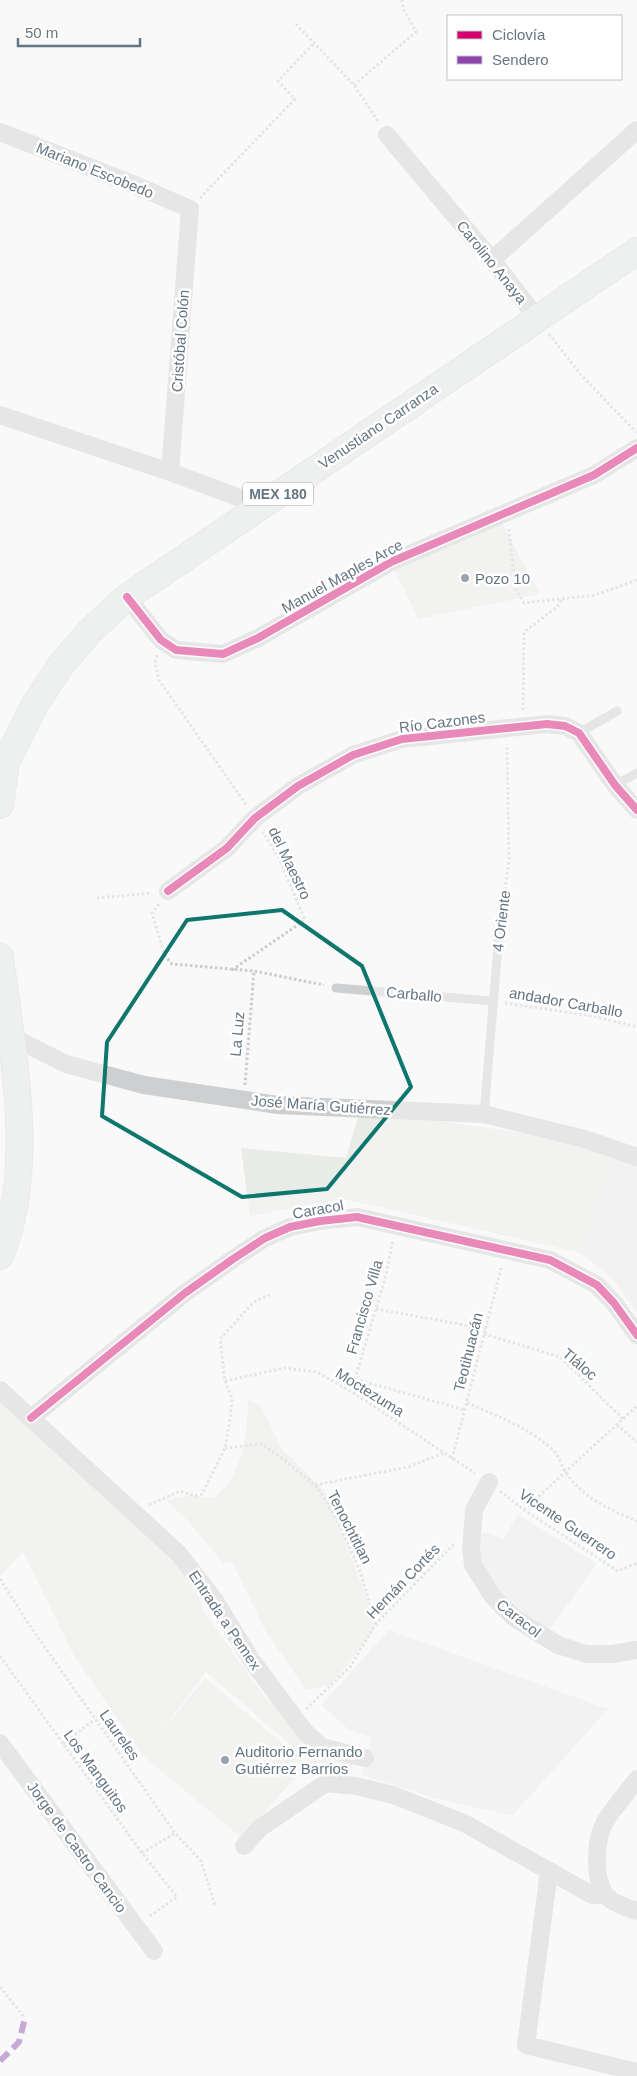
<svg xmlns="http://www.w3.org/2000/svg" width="637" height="2076" viewBox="0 0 637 2076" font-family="Helvetica,sans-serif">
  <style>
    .built { fill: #e8e9e9 }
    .green { fill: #e8ebe6 }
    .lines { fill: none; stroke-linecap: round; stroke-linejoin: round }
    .primary-casing { stroke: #d5d6d7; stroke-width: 28 }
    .path { stroke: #cbcccd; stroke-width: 3; stroke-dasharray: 2.5 2.5; stroke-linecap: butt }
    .service { stroke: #cecfd0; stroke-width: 9 }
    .minor { stroke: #cecfd0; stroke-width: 18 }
    .primary { stroke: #e1e2e2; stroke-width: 26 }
    .quiet { stroke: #8e44ad; stroke-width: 6; stroke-dasharray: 12 6; stroke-linecap: butt }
    .cycleway-casing { stroke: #fff; stroke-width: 11 }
    .cycleway { stroke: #d6006c; stroke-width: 8 }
    .marked { fill: none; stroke: #0f766e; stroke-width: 4; stroke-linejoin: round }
    .poi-dot { fill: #99a4ac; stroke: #fff; stroke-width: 2 }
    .labels { text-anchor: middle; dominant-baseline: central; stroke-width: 5; stroke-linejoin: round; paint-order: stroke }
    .shield { fill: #fff; stroke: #939fa8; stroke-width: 1 }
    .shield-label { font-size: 14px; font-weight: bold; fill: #657683 }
    .street-label { font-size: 15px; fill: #657683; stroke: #fff }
    .poi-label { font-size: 15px; fill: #657683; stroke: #fff; text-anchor: start }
  </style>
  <rect width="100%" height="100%" fill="#f9f9f9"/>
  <!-- built -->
  <path class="built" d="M616,1155L637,1164V1313L612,1279L581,1253Z
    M518,1514L597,1564L549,1630L534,1625L485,1583L477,1536L484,1532L503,1539Z
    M389,1630L608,1709L512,1816L434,1798L362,1775L371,1737L348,1729L321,1705Z"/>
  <!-- green -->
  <path class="green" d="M499,517L540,594L418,619L391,562Z
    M360,1110L582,1141L616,1155L581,1253L344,1199L250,1216L241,1148L346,1158Z
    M0,1395L194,1577L203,1610L269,1703L280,1698L323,1746L356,1762L351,1769L341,1773L315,1766L206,1672L152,1743L205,1678L307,1764L242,1838L142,1755L73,1654L23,1552L0,1576Z
    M248,1399L261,1406L282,1449L326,1492L376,1622L371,1635L331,1685L306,1690L265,1630L232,1562L224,1564L187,1520L166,1500L191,1495L213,1498C242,1480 248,1430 248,1399Z"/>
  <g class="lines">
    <!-- primary casing -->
    <g class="primary-casing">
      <path id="primary" d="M0,805L6,762L34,706L61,665L91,630L127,597L637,251
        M0,957C12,1049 37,1168 0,1256"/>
    </g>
    <!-- path -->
    <path class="path" d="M296,24L354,85L379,123
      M354,85L416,32L403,8L402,0
      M200,198L295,99L278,81L314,43
      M549,334L582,376L636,432
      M509,529L515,588L524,603L595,595L637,580
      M157,655L155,663L159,680L247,806
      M523,710L524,632L557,607L562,599
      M97,898L152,893
      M159,904L152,913L165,956L172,964L254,971L324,985
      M500,924L509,861L507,744
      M232,970L305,920L279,858L263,832
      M505,1003L593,1016L637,1027
      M245,1085L254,971
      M376,1309L486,1329
      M484,1334L560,1357L623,1419
      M355,1379L465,1410
      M225,1381L284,1368L317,1372L355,1394L475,1473
      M355,1394V1379L386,1275L393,1240
      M467,1403C497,1416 530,1428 554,1451C559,1456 561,1465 565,1471C581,1497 610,1510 637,1521
      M617,1425L637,1442
      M225,1448L262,1444L287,1462L318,1488L339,1524L360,1571L376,1624
      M452,1459L502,1265
      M315,1485L408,1467L444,1453
      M500,1491L524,1510L618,1571L637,1563
      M149,1505L180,1491L195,1496L202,1494L225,1448L230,1419L232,1398L225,1381L220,1339L254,1302L270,1295
      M524,1510L637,1406
      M0,1579L28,1623L175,1833L201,1861L215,1905
      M0,1656L142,1853L177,1897L148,1917
      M306,1709L350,1667L376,1624L455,1543
      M63,1744L95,1719
      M142,1853L175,1833
      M0,1987L25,2018"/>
    <!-- service -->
    <path class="service" d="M579,733L617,711
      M615,785L637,773
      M336,988L492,1001
      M484,1114L499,934"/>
    <!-- minor -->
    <path class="minor" d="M0,132L135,185L190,209L170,472
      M387,135L492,260L537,318
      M492,260L637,130
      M0,415L170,472L262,506
      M127,597L161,640L176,650L223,654L258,638L391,562L594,475L637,448
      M168,891L227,848L255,818L298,786L353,755L402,739L547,724L565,726L579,733L615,785L637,810
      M10,1036L66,1064L144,1085L278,1105L484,1114L585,1139L637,1157
      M0,1390L178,1553L214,1599L252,1661L305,1732L322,1747L365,1758
      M31,1418L185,1293L233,1259L265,1238L290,1227L320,1221L357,1217L550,1260L597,1285L614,1303L637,1335
      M489,1482L474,1510L471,1549L473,1565L493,1597L513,1617L558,1645L586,1654H612L637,1650
      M0,1743L154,1951
      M637,1779C626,1794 614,1807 605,1822C595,1839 594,1876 604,1893C610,1902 627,1908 637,1911
      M244,1846L260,1828L326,1783L356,1786L393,1795L464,1823L592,1895H605
      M549,1872L526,2045L637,2072"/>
    <!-- primary -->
    <use href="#primary" class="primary"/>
    <!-- quiet -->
    <path class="quiet" d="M0,2061L19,2042L25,2018"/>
    <!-- cycleway casing -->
    <g class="cycleway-casing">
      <path id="cycleway" d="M127,597L161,640L176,650L223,654L258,638L391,562L594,475L637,448
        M168,891L227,848L255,818L298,786L353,755L402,739L547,724L565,726L579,733L615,785L637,810
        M31,1418L185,1293L233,1259L265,1238L290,1227L320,1221L357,1217L550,1260L597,1285L614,1303L637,1335"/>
    </g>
    <!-- cycleway -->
    <use href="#cycleway" class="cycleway"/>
  </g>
  <!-- marked area -->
  <path d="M0 0H637V2076H0ZM282,910L362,966L411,1087L327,1189L242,1197L102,1116L107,1042L187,920Z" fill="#f9f9f9" fill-opacity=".55" fill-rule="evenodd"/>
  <path class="marked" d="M282,910L362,966L411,1087L327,1189L242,1197L102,1116L107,1042L187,920Z"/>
  <!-- markers -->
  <g class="poi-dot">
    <circle cx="465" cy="578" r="5"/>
    <circle cx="225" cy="1760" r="5"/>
  </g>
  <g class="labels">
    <!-- shield labels -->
    <rect class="shield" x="243" y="482.5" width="70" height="23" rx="4"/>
    <g class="shield-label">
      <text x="278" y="494">MEX 180</text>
    </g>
    <!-- street labels -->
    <g class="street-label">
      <text transform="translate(95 170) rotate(22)">Mariano Escobedo</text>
      <text transform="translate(492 262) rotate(51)">Carolino Anaya</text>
      <text transform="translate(180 341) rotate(-86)">Cristóbal Colón</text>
      <text transform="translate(378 426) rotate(-34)">Venustiano Carranza</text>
      <text transform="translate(342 576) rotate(-29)">Manuel Maples Arce</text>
      <text transform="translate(442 722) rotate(-7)">Río Cazones</text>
      <text transform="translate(290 863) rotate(64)">del Maestro</text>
      <text transform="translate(501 921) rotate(-83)">4 Oriente</text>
      <text transform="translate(414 994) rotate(5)">Carballo</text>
      <text transform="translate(566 1002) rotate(10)">andador Carballo</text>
      <text transform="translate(237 1034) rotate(-85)">La Luz</text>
      <text transform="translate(321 1105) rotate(4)">José María Gutiérrez</text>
      <text transform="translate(318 1209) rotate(-10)">Caracol</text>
      <text transform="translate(364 1307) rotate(-74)">Francisco Villa</text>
      <text transform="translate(468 1352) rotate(-76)">Teotihuacán</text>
      <text transform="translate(580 1364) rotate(40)">Tláloc</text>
      <text transform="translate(370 1392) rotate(32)">Moctezuma</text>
      <text transform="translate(568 1524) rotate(34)">Vicente Guerrero</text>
      <text transform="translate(350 1527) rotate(63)">Tenochtitlan</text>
      <text transform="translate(403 1581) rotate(-46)">Hernán Cortés</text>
      <text transform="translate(519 1618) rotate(38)">Caracol</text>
      <text transform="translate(225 1620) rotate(56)">Entrada a Pemex</text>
      <text transform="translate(120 1735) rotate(55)">Laureles</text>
      <text transform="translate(96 1771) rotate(54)">Los Manguitos</text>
      <text transform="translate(77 1847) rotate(54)">Jorge de Castro Cancio</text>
    </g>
    <!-- poi labels -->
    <g class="poi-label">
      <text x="475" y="578">Pozo 10</text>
      <text x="235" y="1751">Auditorio Fernando<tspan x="235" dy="17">Gutiérrez Barrios</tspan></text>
    </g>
  </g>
  <!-- legend -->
  <rect x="447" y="15" width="175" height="65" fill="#ffffff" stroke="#c1c8cd"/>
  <rect x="457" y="31" width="25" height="8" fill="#d6006c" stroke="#c1c8cd"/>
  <text x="492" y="40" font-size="15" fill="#657683">Ciclovía</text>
  <rect x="457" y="56" width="25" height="8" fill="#8e44ad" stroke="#c1c8cd"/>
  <text x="492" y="65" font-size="15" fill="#657683">Sendero</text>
  <!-- scale -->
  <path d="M18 38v8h122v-8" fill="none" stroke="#657683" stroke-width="2.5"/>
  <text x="25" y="38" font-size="15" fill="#657683" stroke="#ffffff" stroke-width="4" paint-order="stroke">50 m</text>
</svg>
